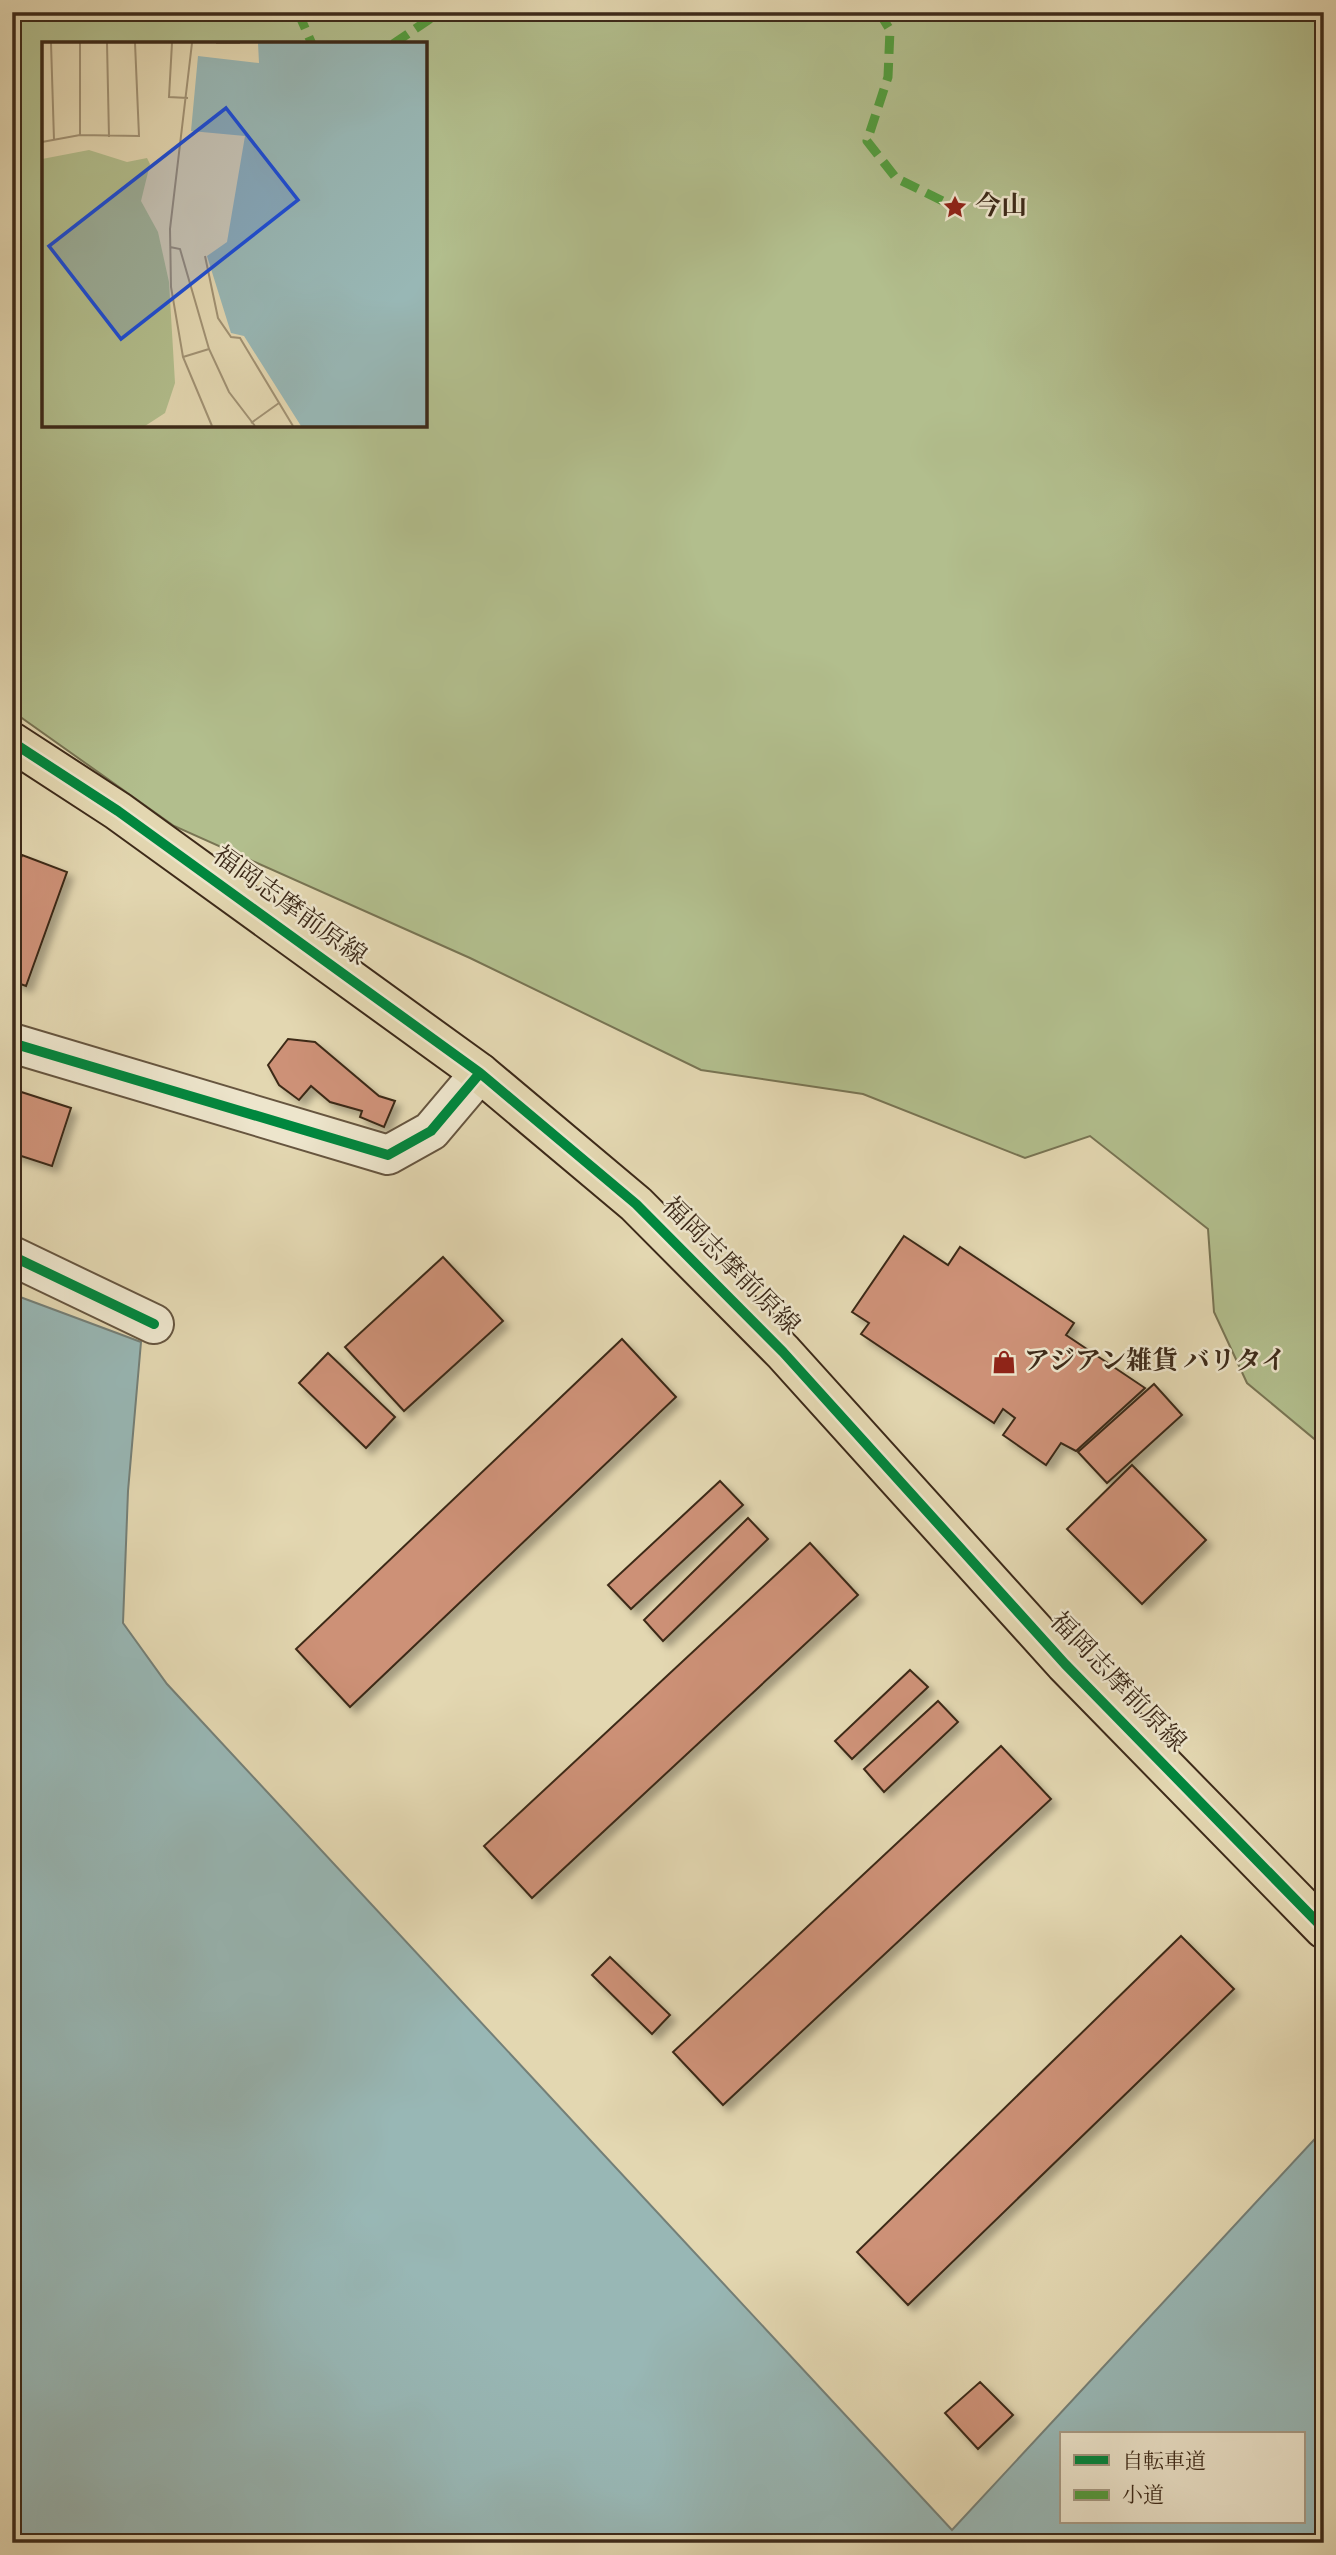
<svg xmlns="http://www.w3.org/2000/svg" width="1336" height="2555" viewBox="0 0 1336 2555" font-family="'Sorts Mill Goudy','Noto Serif JP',serif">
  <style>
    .green { fill: #b2be8d; stroke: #787453; stroke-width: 2; fill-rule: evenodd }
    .water { fill: #98b7b5; stroke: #747f77; stroke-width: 2; fill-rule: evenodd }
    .building { fill: #cd9177; stroke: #3d2a19; stroke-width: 2; filter: url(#shadow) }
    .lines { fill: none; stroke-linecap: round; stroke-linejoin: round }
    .minor-casing { stroke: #66553f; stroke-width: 42 }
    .major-casing { stroke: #3d2a19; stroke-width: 42 }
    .minor { stroke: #ede5cc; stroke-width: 38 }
    .major { stroke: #e3d7b1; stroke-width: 38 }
    .quiet { stroke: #539c3e; stroke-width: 9; stroke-dasharray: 18 9; stroke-linecap: butt }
    .cycleway-casing { stroke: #ede5cc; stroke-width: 15 }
    .cycleway { stroke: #00873e; stroke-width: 10 }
    .labels { text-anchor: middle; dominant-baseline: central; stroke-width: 5; stroke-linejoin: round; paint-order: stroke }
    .poi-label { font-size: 26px; font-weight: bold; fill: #3d2a19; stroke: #ede5cc; text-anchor: start }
    .street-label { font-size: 26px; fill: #3d2a19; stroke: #ede5cc }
    .inset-road { fill: none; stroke: #a19274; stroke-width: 2 }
    .view { fill: #1d4ed8; fill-opacity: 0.15; stroke: #1d4ed8; stroke-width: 3.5 }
    .inset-edge { fill: none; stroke: #3d2a19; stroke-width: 3.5 }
  </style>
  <defs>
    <filter id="shadow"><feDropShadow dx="6" dy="6" stdDeviation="3.5" flood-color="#0004"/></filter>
  </defs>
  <rect width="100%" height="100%" fill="#e3d7b1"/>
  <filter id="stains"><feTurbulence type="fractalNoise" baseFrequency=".00286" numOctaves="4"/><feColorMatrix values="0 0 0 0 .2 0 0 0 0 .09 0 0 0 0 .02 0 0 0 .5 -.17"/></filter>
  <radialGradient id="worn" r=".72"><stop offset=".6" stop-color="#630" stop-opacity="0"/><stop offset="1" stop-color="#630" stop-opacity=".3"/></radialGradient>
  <!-- green -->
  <path class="green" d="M12,12H1324V1447L1247,1383L1214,1312L1208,1229L1090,1136L1025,1158L863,1094L701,1070L470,958L174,826L12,711ZM44,44H425V425H44Z"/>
  <!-- water -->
  <path class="water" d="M12,1294L141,1342L128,1491L123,1623L167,1684L952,2530L1324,2129V2543H12ZM1061,2434H1303V2522H1061Z"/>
  <!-- building -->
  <path class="building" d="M22,855L67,872L26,986L12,981V884Z
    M288,1039L315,1042L379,1096L395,1101L384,1127L360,1117L362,1111L330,1102L311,1086L299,1100L279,1085L268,1065Z
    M12,1089L71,1108L52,1166L12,1153Z
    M904,1236L948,1265L960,1247L1074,1323L1066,1335L1145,1388L1076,1451L1061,1443L1046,1465L1003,1435L1015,1418L1003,1409L994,1423L861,1334L869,1323L852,1312Z
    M443,1257L503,1321L404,1411L345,1347Z
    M622,1339L676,1397L350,1707L296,1649Z
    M328,1353L395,1417L366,1448L299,1383Z
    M1154,1384L1182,1415L1107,1483L1078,1452Z
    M1132,1465L1206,1540L1142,1604L1067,1529Z
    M720,1481L743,1505L631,1609L608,1585Z
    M748,1518L768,1539L663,1641L644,1620Z
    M810,1543L858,1595L532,1898L484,1846Z
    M910,1670L928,1687L852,1759L835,1741Z
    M938,1701L958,1722L884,1792L864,1769Z
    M1001,1746L1051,1799L723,2105L673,2052Z
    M1181,1936L1234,1989L908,2305L857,2252Z
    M610,1957L670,2015L652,2034L592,1975Z
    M980,2382L1013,2415L978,2449L945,2413Z"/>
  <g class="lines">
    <!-- minor casing -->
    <g class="minor-casing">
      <path id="minor" d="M12,1043L388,1155L431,1131L480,1073
        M12,1256L154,1324"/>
    </g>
    <!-- major casing -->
    <g class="major-casing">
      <path id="major" d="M12,742L118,811L480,1073L636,1204L783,1352L1065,1664L1324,1929"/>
    </g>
    <!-- minor -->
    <use href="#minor" class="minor"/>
    <!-- major -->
    <use href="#major" class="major"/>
    <!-- quiet -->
    <path class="quiet" d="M298,12L312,44
      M879,12L890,30L888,77L867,141L896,178L955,207
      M393,44L440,12"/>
    <!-- cycleway casing -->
    <g class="cycleway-casing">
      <path id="cycleway" d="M12,742L118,811L480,1073L636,1204L783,1352L1065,1664L1324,1929
        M12,1043L388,1155L431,1131L480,1073
        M12,1256L154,1324"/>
    </g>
    <!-- cycleway -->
    <use href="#cycleway" class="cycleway"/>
  </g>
  <!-- icons -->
  <defs>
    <g id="sight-bare" transform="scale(1.89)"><path d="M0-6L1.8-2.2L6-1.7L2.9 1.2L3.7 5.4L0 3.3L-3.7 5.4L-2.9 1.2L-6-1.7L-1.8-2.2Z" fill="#8f2418" stroke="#ede5cc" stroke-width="2.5" paint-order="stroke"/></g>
    <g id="shop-bare" transform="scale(1.89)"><path d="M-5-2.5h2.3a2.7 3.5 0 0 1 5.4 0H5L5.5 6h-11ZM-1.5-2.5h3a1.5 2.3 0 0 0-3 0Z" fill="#8f2418" stroke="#ede5cc" stroke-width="2.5" paint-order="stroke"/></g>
  </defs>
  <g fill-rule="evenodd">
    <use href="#sight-bare" x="955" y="207"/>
    <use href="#shop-bare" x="1004" y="1362"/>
  </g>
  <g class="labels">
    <!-- poi labels -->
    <g class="poi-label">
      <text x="975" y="207">今山</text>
      <text x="1024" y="1362">アジアン雑貨 バリタイ</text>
    </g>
    <!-- street labels -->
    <g class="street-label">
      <text transform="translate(289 907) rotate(36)">福岡志摩前原線</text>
      <text transform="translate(730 1267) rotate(45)">福岡志摩前原線</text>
      <text transform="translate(1117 1683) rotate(46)">福岡志摩前原線</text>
    </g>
  </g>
  <!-- overview -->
  <g transform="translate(42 42)">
    <rect width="385" height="385" fill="#e3d7b1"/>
    <path d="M47,108L85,120L105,116L108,122L99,159L116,190L127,240L133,341L123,371L103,384H0V117Z" fill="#b2be8d"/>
    <path d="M216,1H385V384H259L202,294L189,291L165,214L185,200L203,94L149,89L156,14L217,21Z" fill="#98b7b5"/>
    <path class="inset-road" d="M9,1L12,98M65,1L67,95M130,1L127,55L146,56M150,1L128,187L129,245L141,315L170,384M174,1H198M38,93V1M0,100L38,93L97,94L93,1M128,205L138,207L167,307L187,350L213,384M163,214L176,276L189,295L198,296L251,384M141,315L167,307M209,381L237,361"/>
    <path class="view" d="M184,66L256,158L79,297L7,204Z"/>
    <rect width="385" height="385" class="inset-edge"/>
  </g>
  <!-- margin -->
  <rect width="1336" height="2555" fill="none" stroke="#e3d7b1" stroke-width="42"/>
  <rect x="14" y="14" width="1308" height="2527" fill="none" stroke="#3d2a19" stroke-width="3.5"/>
  <rect x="21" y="21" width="1294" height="2513" fill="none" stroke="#3d2a19" stroke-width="2"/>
  <!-- legend -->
  <rect x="1060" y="2432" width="245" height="91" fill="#ede5cc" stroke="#a79a84" stroke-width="2"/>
  <rect x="1074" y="2455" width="35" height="10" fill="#00873e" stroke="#a79a84" stroke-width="2"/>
  <text x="1122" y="2468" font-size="21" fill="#3d2a19">自転車道</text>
  <rect x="1074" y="2490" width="35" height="10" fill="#539c3e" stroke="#a79a84" stroke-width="2"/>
  <text x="1122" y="2502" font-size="21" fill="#3d2a19">小道</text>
  <rect width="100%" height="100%" filter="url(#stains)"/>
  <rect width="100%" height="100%" fill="url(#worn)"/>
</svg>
